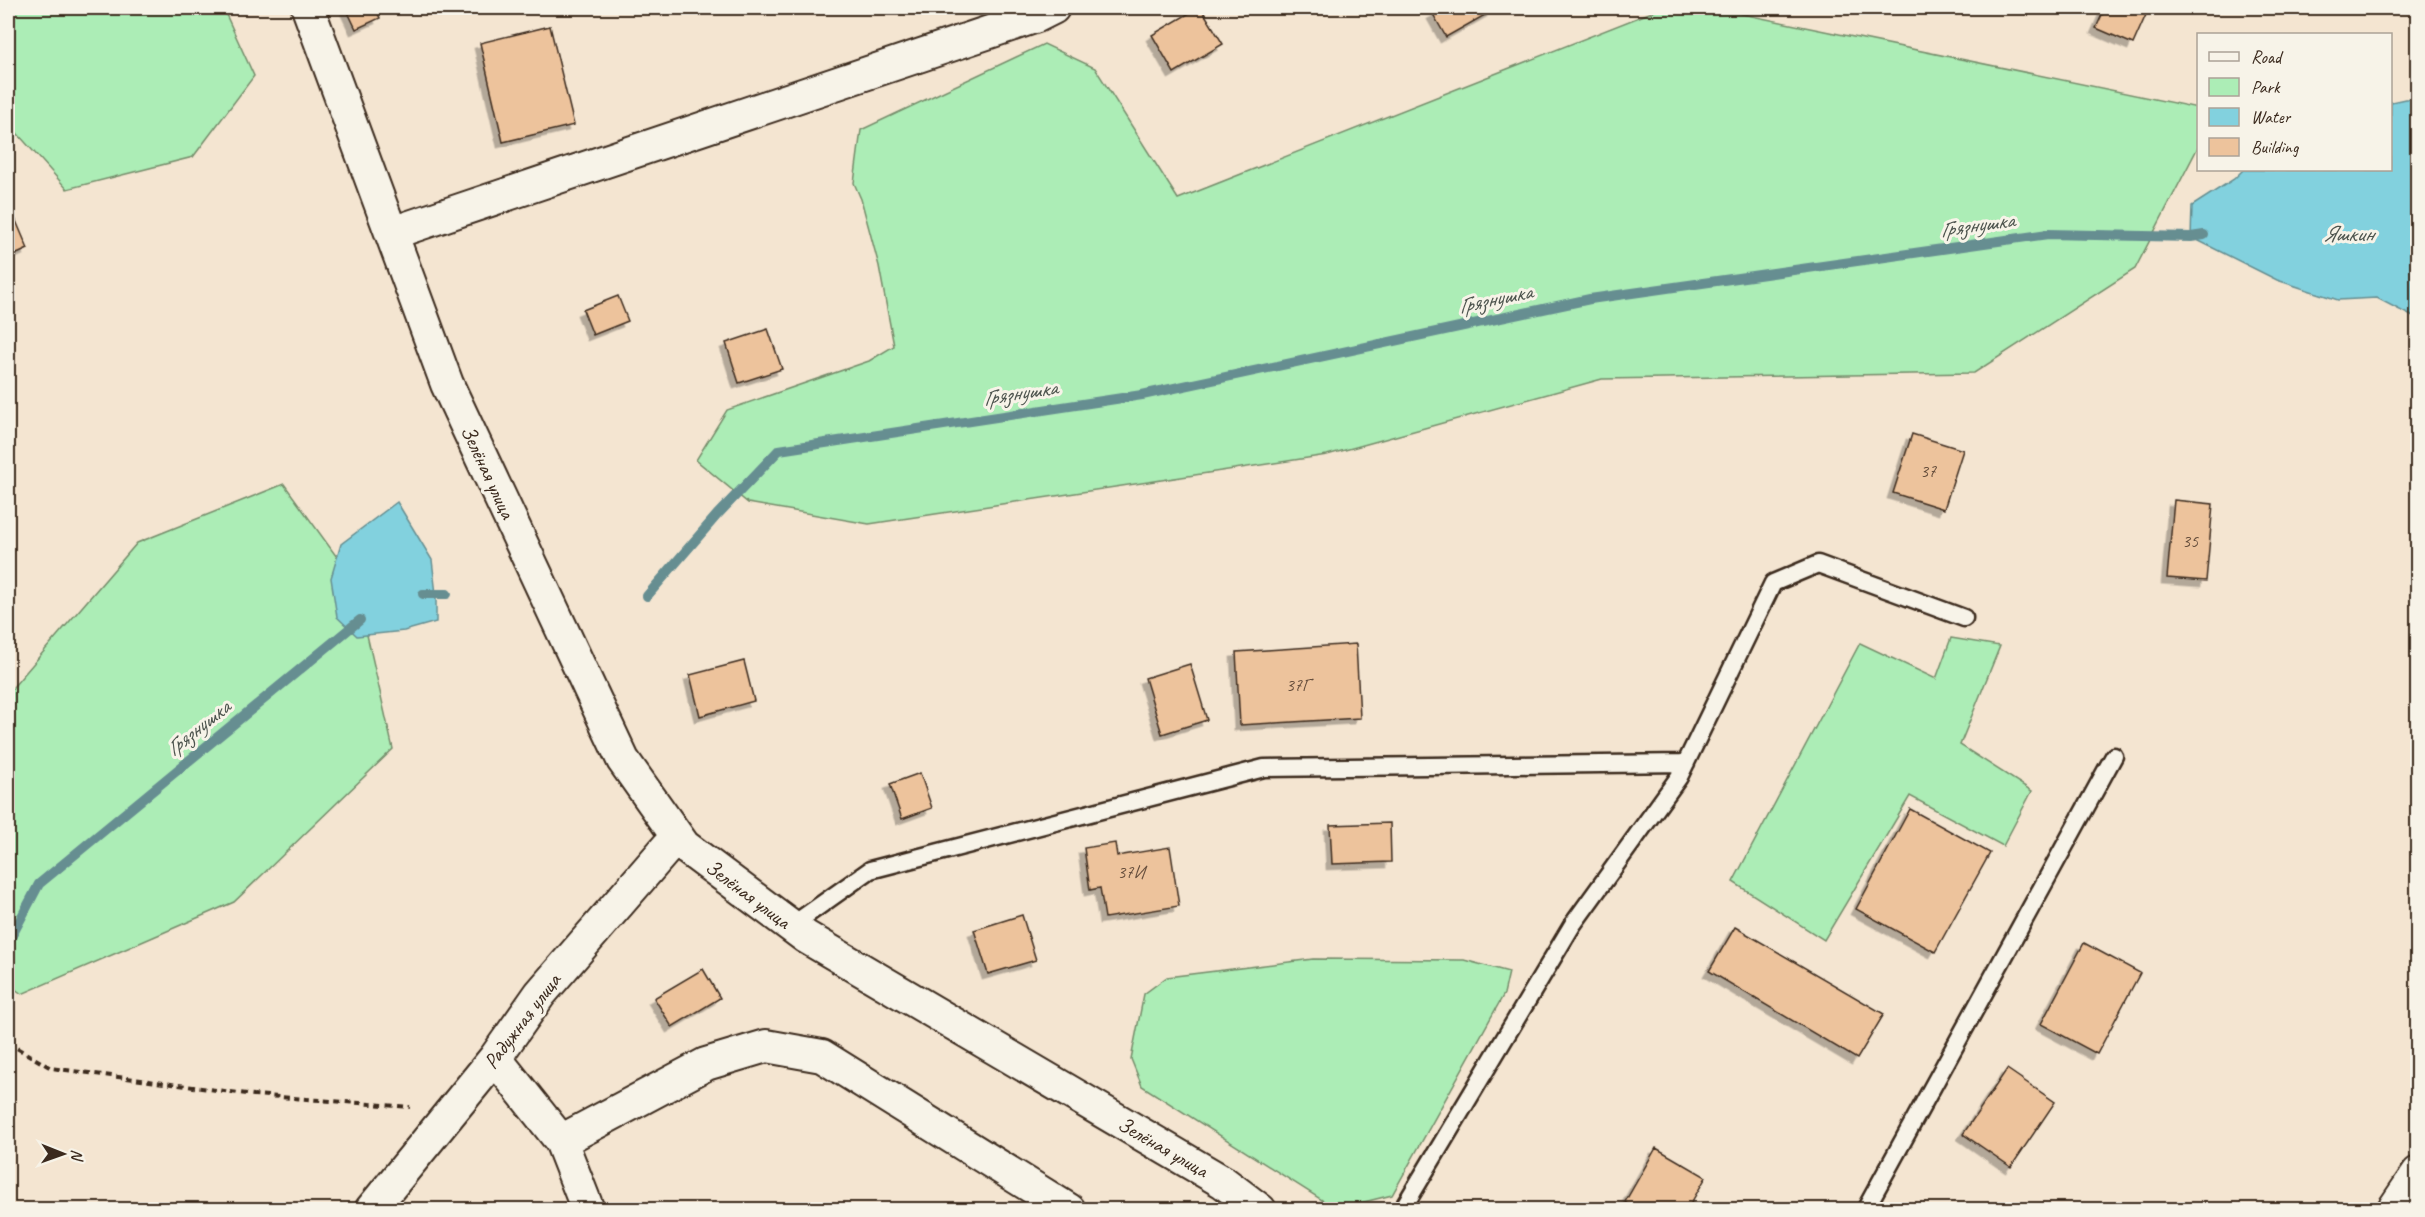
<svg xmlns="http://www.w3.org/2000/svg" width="2425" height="1217" viewBox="0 0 2425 1217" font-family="Caveat,sans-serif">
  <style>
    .green { fill: #acedb6; stroke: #748c6a; stroke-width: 1.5 }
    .water { fill: #82d1de; stroke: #668e91; stroke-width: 1.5 }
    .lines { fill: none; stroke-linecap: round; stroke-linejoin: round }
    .stream { stroke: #668e91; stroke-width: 10 }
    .building { fill: #edc39c; stroke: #3b2a1e; stroke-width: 1.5; filter: url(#shadow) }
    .lane-casing { stroke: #3b2a1e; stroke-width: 21 }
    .street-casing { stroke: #3b2a1e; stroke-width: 36 }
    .path { stroke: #3b2a1e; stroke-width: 4; stroke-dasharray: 6 4.5; stroke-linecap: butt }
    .lane { stroke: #f7f3e8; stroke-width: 16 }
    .street { stroke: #f7f3e8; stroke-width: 32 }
    .labels { text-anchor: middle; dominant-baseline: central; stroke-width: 6; stroke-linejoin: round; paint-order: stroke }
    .number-label { font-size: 18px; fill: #68503e }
    .street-label { font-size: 21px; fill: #3b2a1e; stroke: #f7f3e8 }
    .water-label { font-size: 22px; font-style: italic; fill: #4d544e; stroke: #f7f3e8 }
  </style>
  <defs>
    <filter id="shadow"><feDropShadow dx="-5.5" dy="5.5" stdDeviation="0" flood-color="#0004"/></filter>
  </defs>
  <rect width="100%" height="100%" fill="#f4e5d1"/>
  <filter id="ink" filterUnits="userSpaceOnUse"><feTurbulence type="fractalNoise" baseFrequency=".0167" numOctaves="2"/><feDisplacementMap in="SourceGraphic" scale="12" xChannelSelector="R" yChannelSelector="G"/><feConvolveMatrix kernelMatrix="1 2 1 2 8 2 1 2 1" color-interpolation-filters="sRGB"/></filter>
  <g filter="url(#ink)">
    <!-- green -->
    <path class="green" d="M8,8H223L254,76L193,157L67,189L8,123Z
      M1662,8H1713L2198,108V147L2135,269L1974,373L1602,379L1327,455L869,524L748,503L696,460L727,410L869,361L894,346L879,266L861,199L854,183L861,130L1044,44L1095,68L1178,199Z
      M284,484L355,582L393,749L234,902L22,994L8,984V693L137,543Z
      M1951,638L2000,646L1960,745L2032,791L2003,846L1910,796L1824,940L1733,882L1860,643L1936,679Z
      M1313,959L1464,960L1509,972L1504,994L1392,1195L1336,1209L1142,1086L1131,1059L1144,994L1167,977Z"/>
    <!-- water -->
    <path class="water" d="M2405,99H2417V319L2377,298L2338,300L2277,280L2191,237L2192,206L2234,179L2243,170H2390L2391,102Z
      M397,502L432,560L436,594V622L404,631L357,636L337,617L331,578L341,544Z"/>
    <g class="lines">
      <!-- stream -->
      <path class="stream" d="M423,594H447
        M647,596L717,515L779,450L1142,395L1590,299L2048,234L2191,237L2204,235
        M8,943L39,884L360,620"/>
    </g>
    <!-- building -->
    <path class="building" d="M346,8H375L380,18L356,29Z
      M1198,8H1201L1223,44L1174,73L1152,35Z
      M1444,8H1490L1492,11L1446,37L1433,14Z
      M2105,8H2149L2133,44L2096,28Z
      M550,26L574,125L503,142L480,43Z
      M8,202L28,249L8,258Z
      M618,296L628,321L593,335L583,310Z
      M768,329L782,369L739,383L726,343Z
      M1912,434L1963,450L1944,509L1893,493Z
      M2174,500L2213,504L2206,581L2167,578Z
      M1356,644L1360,718L1240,725L1236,652Z
      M744,661L754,701L700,716L690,675Z
      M1190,664L1207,720L1162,734L1145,678Z
      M920,773L932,808L902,819L890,784Z
      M1910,809L1990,853L1935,952L1856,909Z
      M1390,823L1391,862L1332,864L1330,825Z
      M1115,843L1117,856L1170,847L1179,906L1105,918L1100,888L1090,890L1084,848Z
      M1022,915L1036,960L988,974L974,930Z
      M1735,927L1884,1014L1857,1059L1709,971Z
      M2084,943L2140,973L2097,1054L2041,1024Z
      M703,969L720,998L672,1027L654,998Z
      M2007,1069L2055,1102L2011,1167L1963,1134Z
      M1656,1148L1706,1177L1687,1210H1637L1625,1202Z"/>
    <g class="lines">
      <!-- lane casing -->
      <g class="lane-casing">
        <path id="lane" d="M791,926L870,870L1264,768L1686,763
          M1402,1210L1573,924L1679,777L1773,583L1818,564L1964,618
          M1865,1210L2114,756"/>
      </g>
      <!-- street casing -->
      <g class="street-casing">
        <path id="street" d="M308,8L447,384L623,760L684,846L806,937L1223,1182L1260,1210
          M392,233L1037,16L1053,8
          M495,1058L561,1141L588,1210
          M561,1141L706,1064L766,1046L822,1056L1069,1210
          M371,1210L495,1058L540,994L677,836
          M2393,1210L2418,1173"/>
      </g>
      <!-- path -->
      <path class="path" d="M8,1043L51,1068L254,1095L410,1107"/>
      <!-- lane -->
      <use href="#lane" class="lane"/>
      <!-- street -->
      <use href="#street" class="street"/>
    </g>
  </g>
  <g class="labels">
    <!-- number labels -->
    <g class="number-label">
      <text x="1928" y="471">37</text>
      <text x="2190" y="541">35</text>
      <text x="1298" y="685">37Г</text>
      <text x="1131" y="872">37И</text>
    </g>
    <!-- street labels -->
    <g class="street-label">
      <text transform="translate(488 472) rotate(65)">Зелёная улица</text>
      <text transform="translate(748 894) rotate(37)">Зелёная улица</text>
      <text transform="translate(522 1021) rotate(-53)">Радужная улица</text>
      <text transform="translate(1163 1147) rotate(30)">Зелёная улица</text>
    </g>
    <!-- water labels -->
    <g class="water-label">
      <text transform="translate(1977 225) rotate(-8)">Грязнушка</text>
      <text x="2348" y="234">Яшкин</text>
      <text transform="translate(1495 299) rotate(-12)">Грязнушка</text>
      <text transform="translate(1020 393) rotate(-9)">Грязнушка</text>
      <text transform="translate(198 728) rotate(-39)">Грязнушка</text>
    </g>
  </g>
  <!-- margin -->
  <rect width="2425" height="1217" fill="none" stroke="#f7f3e8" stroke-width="30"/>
  <rect x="15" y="15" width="2395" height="1187" fill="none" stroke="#3b2a1e" stroke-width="2" filter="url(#ink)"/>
  <!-- legend -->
  <rect x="2197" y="33" width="195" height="138" fill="#f7f3e8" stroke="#aca397" stroke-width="1.5"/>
  <rect x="2209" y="52" width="30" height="9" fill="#f7f3e8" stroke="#aca397" stroke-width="1.5"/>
  <text x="2251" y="63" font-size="18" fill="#3b2a1e">Road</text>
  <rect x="2209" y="78" width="30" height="18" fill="#acedb6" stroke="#aca397" stroke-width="1.5"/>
  <text x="2251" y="93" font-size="18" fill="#3b2a1e">Park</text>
  <rect x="2209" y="108" width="30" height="18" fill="#82d1de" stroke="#aca397" stroke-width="1.5"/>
  <text x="2251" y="123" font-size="18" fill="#3b2a1e">Water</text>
  <rect x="2209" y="138" width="30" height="18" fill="#edc39c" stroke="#aca397" stroke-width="1.5"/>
  <text x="2251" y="153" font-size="18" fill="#3b2a1e">Building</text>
  <!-- north arrow -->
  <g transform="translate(63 1154) rotate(91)" stroke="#f7f3e8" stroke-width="4.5" paint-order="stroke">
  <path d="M0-4.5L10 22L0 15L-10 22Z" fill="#3b2a1e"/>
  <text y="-9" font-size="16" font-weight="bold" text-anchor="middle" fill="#3b2a1e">N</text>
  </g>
</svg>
